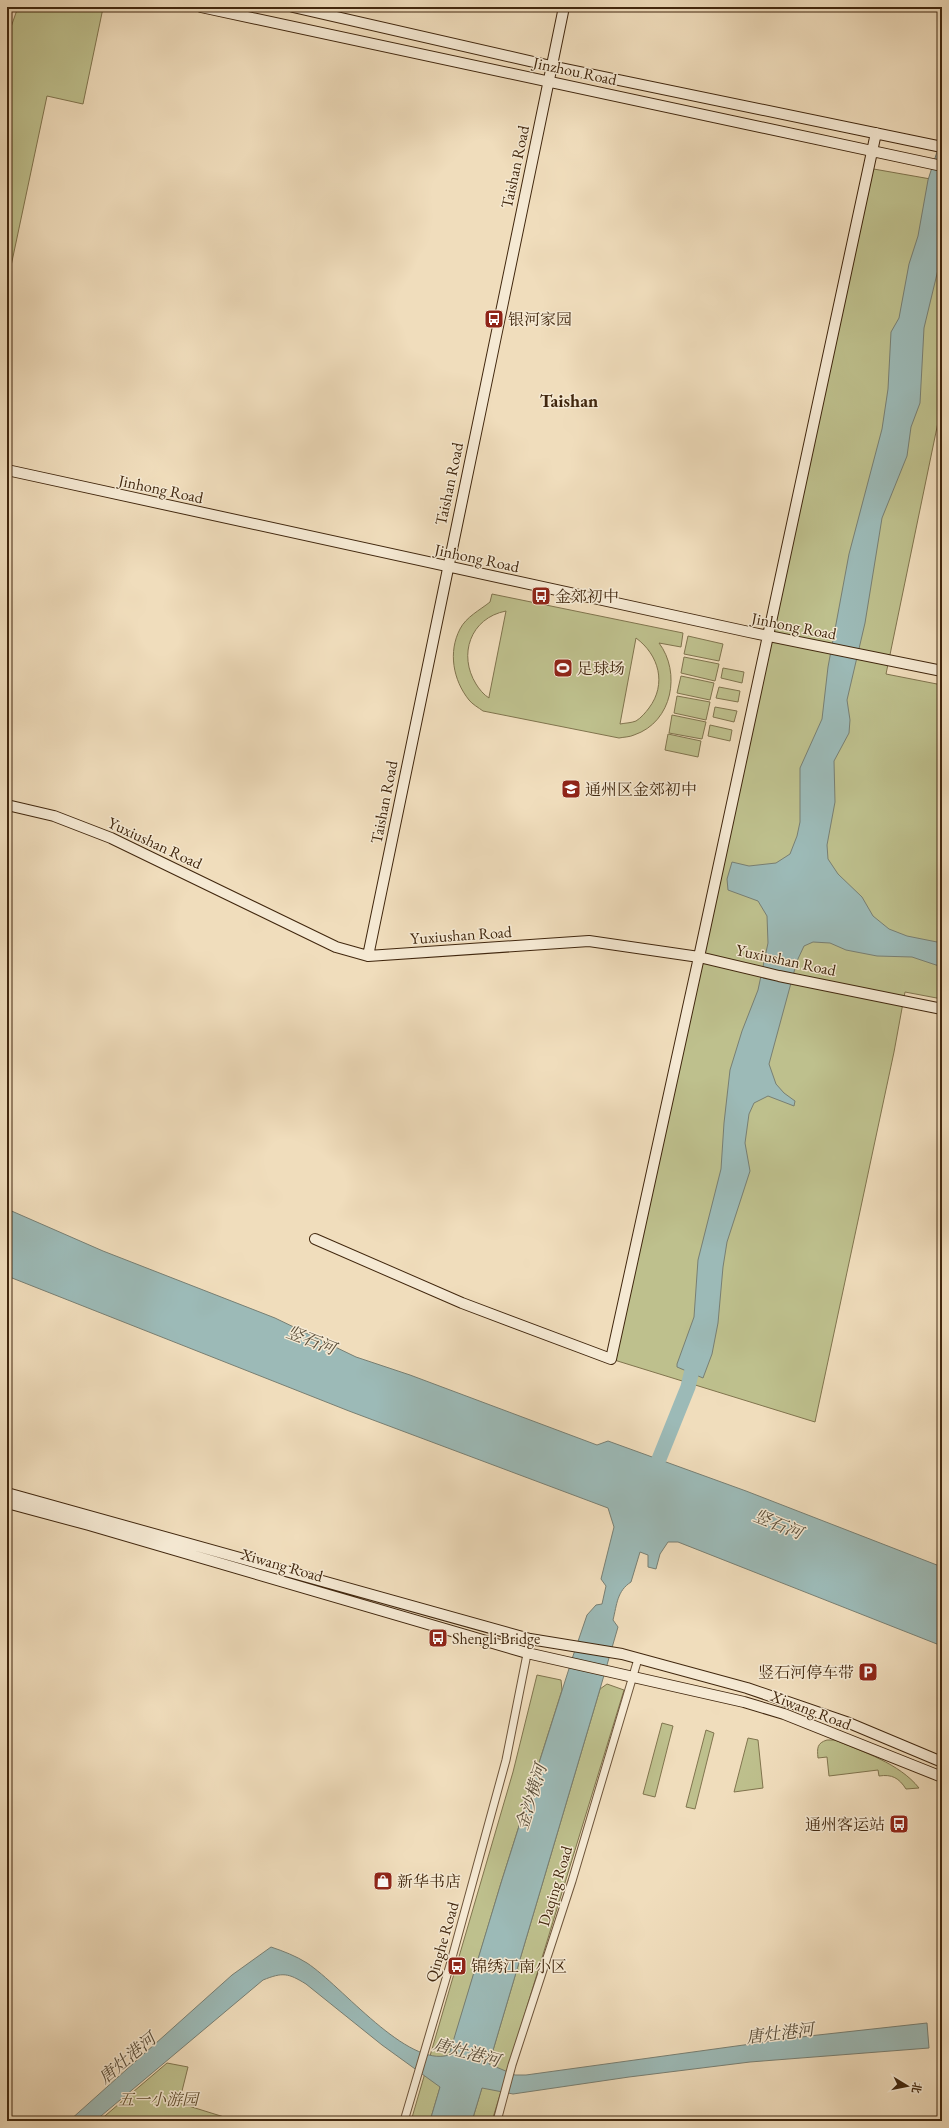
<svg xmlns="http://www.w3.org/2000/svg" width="949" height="2128" viewBox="0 0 949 2128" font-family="'EB Garamond','Noto Serif SC',serif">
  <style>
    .green { fill: #bec08d; stroke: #80744e; fill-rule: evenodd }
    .water { fill: #9cbab7; stroke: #787f73 }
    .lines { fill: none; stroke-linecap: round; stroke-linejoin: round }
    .river { stroke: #9cbab7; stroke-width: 15 }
    .street-casing { stroke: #6d543a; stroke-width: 9 }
    .secondary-casing { stroke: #41270e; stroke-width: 12 }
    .street { stroke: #f5e9d3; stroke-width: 7 }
    .secondary { stroke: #f5e9d3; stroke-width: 10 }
    .labels { text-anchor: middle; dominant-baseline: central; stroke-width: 3; stroke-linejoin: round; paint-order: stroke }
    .street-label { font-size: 16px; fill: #41270e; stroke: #f5e9d3 }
    .poi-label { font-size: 16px; fill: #41270e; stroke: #f5e9d3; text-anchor: start }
    .park-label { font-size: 16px; font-style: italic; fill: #604d2e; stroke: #f5e9d3 }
    .water-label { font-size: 17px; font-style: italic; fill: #584c38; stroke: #f5e9d3 }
    .quarter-label { font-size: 18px; font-weight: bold; fill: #41270e; stroke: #f5e9d3 }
  </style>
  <rect width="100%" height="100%" fill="#f0ddbc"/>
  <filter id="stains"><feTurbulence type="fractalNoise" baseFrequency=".005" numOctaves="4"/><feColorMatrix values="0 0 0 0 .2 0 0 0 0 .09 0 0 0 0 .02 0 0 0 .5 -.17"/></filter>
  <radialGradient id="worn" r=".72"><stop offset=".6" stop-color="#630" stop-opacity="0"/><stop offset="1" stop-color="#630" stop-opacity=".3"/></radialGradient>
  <!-- green -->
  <path class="green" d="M18,7L103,8L83,104L47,96L7,285V57L11,27Z
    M868,168L942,181V403L886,674L942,685V905L940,918L942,919V999L905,992L894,1052L815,1422L611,1359Z
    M492,594L683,633L681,647L659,643C681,672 673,722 634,735C630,737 624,737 619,738L483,711C479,708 472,704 469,700C453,680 448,652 460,629C466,617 480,610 490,602ZM506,611L489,697V698C484,695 479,689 476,684C458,655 470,618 506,611ZM636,638C659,655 667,684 649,708C646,712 641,718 636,721C631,723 625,723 620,724Z
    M688,636L723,644L719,661L684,654Z
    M684,657L719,664L715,681L681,673Z
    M723,668L744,672L742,683L721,678Z
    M681,676L714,683L710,700L677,693Z
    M719,687L740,691L738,702L716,698Z
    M677,696L710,702L706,720L674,713Z
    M715,707L737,711L734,722L713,717Z
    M672,715L706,722L702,739L669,733Z
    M710,725L732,730L730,741L708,736Z
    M668,734L701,741L698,757L665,750Z
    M537,1675L561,1680L562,1690L501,1883L430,2121H411L513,1772Z
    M607,1684L624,1690L492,2121H472L600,1689Z
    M662,1723L673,1726L655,1797L643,1794Z
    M706,1730L714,1733L695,1809L686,1807Z
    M748,1738L758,1740L763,1788L734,1792Z
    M827,1740H835C863,1752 899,1763 919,1788L906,1789C899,1778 892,1774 879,1776L878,1770L829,1776L827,1757L818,1758C817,1748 817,1743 827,1740Z
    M167,2063L188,2067L179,2103L237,2121H99Z"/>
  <!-- water -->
  <path class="water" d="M942,136V253L924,328L920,403L911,427L907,456L882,518L865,623L847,700L850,720L849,733L834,761L835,802L827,845L828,859L838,874L862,897L873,916L889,929L907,936L942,943V967L912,957L877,956L846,950L830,943L813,942L804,946L797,961L769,1064L776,1084L784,1093L795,1101L794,1106L768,1096L754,1103L749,1114L745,1143L750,1171L727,1242L723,1267L718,1323L712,1354L703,1378L677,1367V1364L694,1317L698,1260L721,1169L724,1123L730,1070L742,1031L758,990L768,943L767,916L758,901L728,890L727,879L732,862L749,866L776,863L790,854L797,836L800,822V768L822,719L828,667L849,554L882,429L888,389L891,332L899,318L909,264L918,236L928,180Z
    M7,1209L103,1251L275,1318L356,1357L410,1375L597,1445L608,1441L746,1491L942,1567V1646L678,1542H668L660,1554L656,1569L648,1567V1555L640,1552L631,1582C617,1591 617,1604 613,1620L618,1627L600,1689L489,2064L515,2075H526L809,2036L927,2023L929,2048L750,2062L629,2077L513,2094L482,2088L472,2121H430L440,2087L382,2045L306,1984C288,1973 283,1972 263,1980L95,2121H69L232,1975L271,1947C283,1951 296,1956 307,1963C342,1986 407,2068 449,2055L501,1883L573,1656L587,1615L596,1605L602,1604L606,1586L601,1579L614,1527L608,1508L349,1411L7,1276Z"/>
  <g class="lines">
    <!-- river -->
    <path class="river" d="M651,1479L688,1387L696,1353"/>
    <!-- street casing -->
    <g class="street-casing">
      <path id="street" d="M404,2121L450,1965L506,1760L530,1639
        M497,2121L512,2065L572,1881L638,1659"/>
    </g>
    <!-- secondary casing -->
    <g class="secondary-casing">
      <path id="secondary" d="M201,7L942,166
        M293,7L551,66L942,147
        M7,470L749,632L942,671
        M7,805L54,816L111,838L336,947L368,956L589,941L699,957L779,976L942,1009
        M368,956L564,7
        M315,1239L462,1303L611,1359L699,957L876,133
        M7,1493L530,1639L622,1654L747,1688L849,1723L942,1762
        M7,1503L89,1525L527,1653L744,1702L784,1714L942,1777"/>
    </g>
    <!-- street -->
    <use href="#street" class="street"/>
    <!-- secondary -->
    <use href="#secondary" class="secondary"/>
  </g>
  <!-- icons -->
  <defs>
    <g id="bus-square" transform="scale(1)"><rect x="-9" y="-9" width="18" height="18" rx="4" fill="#8f2418" stroke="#f5e9d3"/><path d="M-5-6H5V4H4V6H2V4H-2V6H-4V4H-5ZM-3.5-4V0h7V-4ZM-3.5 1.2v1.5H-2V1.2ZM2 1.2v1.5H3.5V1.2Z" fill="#fff"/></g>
    <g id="stadium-square" transform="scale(1)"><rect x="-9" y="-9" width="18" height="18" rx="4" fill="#8f2418" stroke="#f5e9d3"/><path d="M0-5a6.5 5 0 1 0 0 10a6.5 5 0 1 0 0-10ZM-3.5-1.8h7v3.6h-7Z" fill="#fff"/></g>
    <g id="school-square" transform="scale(1)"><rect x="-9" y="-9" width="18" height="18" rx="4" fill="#8f2418" stroke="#f5e9d3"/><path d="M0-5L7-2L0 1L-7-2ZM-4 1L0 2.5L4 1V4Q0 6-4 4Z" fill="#fff"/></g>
    <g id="parking-square" transform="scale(1)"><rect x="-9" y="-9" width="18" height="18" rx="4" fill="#8f2418" stroke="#f5e9d3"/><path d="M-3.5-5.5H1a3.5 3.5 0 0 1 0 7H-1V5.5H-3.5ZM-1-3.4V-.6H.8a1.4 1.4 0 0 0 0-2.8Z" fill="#fff"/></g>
    <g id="shop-square" transform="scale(1)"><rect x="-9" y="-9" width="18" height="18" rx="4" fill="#8f2418" stroke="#f5e9d3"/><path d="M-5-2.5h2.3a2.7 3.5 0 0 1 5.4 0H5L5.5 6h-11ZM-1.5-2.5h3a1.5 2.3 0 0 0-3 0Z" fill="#fff"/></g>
  </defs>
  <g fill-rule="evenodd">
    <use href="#bus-square" x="494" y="319"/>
    <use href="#bus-square" x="541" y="596"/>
    <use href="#stadium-square" x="563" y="668"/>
    <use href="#school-square" x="571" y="789"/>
    <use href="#bus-square" x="438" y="1638"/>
    <use href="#parking-square" x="868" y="1672"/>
    <use href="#bus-square" x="899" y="1824"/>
    <use href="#shop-square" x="383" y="1881"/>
    <use href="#bus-square" x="457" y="1966"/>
  </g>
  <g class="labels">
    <!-- street labels -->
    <g class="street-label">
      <text transform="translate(575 71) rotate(12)">Jinzhou Road</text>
      <text transform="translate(515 167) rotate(-78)">Taishan Road</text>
      <text transform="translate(449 484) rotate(-78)">Taishan Road</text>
      <text transform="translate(161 489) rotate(12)">Jinhong Road</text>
      <text transform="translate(477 558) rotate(12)">Jinhong Road</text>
      <text transform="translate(794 626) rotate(11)">Jinhong Road</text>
      <text transform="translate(384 802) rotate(-79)">Taishan Road</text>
      <text transform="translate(155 843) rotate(25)">Yuxiushan Road</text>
      <text transform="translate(461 935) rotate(-4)">Yuxiushan Road</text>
      <text transform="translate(786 960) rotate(12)">Yuxiushan Road</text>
      <text transform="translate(282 1565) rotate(16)">Xiwang Road</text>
      <text transform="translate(811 1710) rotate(21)">Xiwang Road</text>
      <text transform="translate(555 1886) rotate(-73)">Daqing Road</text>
      <text transform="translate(442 1942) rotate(-74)">Qinghe Road</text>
    </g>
    <!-- poi labels -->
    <g class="poi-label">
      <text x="508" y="319">银河家园</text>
      <text x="555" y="596">金郊初中</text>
      <text x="577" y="668">足球场</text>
      <text x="585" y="789">通州区金郊初中</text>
      <text x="452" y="1638">Shengli Bridge</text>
      <text x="854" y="1672" text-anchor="end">竖石河停车带</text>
      <text x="885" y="1824" text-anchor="end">通州客运站</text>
      <text x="397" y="1881">新华书店</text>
      <text x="471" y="1966">锦绣江南小区</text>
    </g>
    <!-- park labels -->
    <g class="park-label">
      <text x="158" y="2099">五一小游园</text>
    </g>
    <!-- water labels -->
    <g class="water-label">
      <text transform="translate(311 1340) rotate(21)">竖石河</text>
      <text transform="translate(778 1524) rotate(22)">竖石河</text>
      <text transform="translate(531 1797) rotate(-73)">金沙横河</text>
      <text transform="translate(780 2033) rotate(-7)">唐灶港河</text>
      <text transform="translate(467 2052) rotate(15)">唐灶港河</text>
      <text transform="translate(127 2058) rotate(-40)">唐灶港河</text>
    </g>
    <!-- quarter labels -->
    <g class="quarter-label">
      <text x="569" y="400">Taishan</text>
    </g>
  </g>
  <!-- margin -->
  <rect width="949" height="2128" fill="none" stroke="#f0ddbc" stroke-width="24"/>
  <rect x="8" y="8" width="933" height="2112" fill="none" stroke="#41270e" stroke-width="2"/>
  <rect x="12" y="12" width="925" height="2104" fill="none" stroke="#41270e"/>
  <!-- north arrow -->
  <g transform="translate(907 2086) rotate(100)" stroke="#f5e9d3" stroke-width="3" paint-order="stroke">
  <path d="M0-3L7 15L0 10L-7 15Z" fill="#41270e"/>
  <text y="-6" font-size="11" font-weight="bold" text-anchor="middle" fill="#41270e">北</text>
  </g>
  <rect width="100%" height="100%" filter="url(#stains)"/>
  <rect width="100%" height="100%" fill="url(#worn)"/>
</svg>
